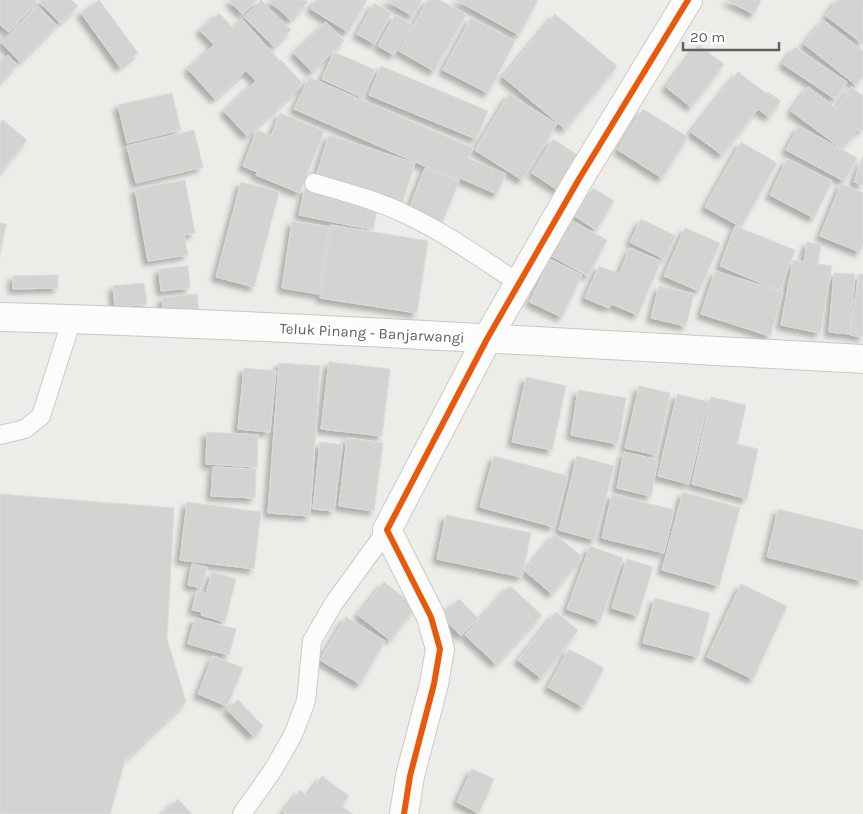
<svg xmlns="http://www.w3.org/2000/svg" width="863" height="814" viewBox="0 0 863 814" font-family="Karla,sans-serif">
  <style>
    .building { fill: #d4d3d1; stroke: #dcdbd7; filter: url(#shadow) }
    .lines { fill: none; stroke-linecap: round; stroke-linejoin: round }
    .service-casing { stroke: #c9caca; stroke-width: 20 }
    .minor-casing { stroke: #c9caca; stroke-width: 30 }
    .secondary-casing { stroke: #c8c8c9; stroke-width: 30 }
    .service { stroke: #fcfcfc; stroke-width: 18 }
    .minor { stroke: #fcfcfc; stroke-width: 28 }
    .secondary { stroke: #fcfcfc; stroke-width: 28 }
    .cycleway-casing { stroke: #fff; stroke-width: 9 }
    .cycleway { stroke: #e8590c; stroke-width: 6 }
    .labels { text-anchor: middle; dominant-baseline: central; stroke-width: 4.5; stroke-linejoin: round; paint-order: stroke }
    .street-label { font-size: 15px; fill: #5d6166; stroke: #fff }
  </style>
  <defs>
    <filter id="shadow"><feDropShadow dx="-4.5" dy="4.5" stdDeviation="2.5" flood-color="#0004"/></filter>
  </defs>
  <rect width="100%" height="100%" fill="#edece8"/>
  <!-- building -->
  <path class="building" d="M0,0H38L9,32L0,25Z
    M40,0H72L78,6L60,23L39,1Z
    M99,0L138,53L120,67L81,13Z
    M229,0H257L242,14Z
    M261,0L291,30L274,47L244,17Z
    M268,0H306L308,2L291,20Z
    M316,0H367L348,32L311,9Z
    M386,0H422L412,16Z
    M428,0H440L466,15L434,71L399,51Z
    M456,0H538L519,35Z
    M726,0H761L754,14Z
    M837,0H863V44L826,16Z
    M374,3L391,13L375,44L357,34Z
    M38,6L57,25L20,62L1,42Z
    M219,13L233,28L242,19L280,61L281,60L303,84L247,136L224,111L256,81L246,71L215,99L188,69L214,45L200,30Z
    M555,14L617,66L565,129L503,77Z
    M395,15L412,25L394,55L378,46Z
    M471,18L515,41L488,93L443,70Z
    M823,20L863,51V76L856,85L804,44Z
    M326,22L344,41L312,72L294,53Z
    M698,45L724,64L691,107L666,87Z
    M795,47L847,82L835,99L783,64Z
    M334,52L375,70L363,98L322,79Z
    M8,55L17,65L0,82V63Z
    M381,66L488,111L476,139L369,95Z
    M738,72L767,94L768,92L781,101L769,117L758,109L722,155L691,132Z
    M309,77L473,148L468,158L506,174L497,194L460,178L459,181L294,109Z
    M808,87L836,108L851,87L863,96V131L859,128L842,149L791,111Z
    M172,93L181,130L127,143L118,105Z
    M509,94L557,124L522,180L475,150Z
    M643,109L688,137L662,178L618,150Z
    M280,113L324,131L300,193L256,175L257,172L243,166L257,130L271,136Z
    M3,120L27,140L0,173V124Z
    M799,126L857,158L844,181L786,150Z
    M194,130L203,167L136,183L127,146Z
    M329,135L415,163L401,207L315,179Z
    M553,139L581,157L559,191L532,173Z
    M741,142L777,163L741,227L705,207Z
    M863,156V185L854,182Z
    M787,159L832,181L814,218L770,195Z
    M425,168L459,182L441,225L408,211Z
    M185,180L195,233L184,235L188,255L148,261L135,189Z
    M241,182L279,192L254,287L216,277Z
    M841,184L863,193V244L860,252L820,236Z
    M305,188L378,203L373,230L299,215Z
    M593,188L614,201L596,230L575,216Z
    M567,218L607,240L588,276L548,254Z
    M641,219L676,236L664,259L630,242Z
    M292,221L329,227L319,294L282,288Z
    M0,223L6,224L0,254Z
    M331,225L428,241L417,313L320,298Z
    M735,226L795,250L780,291L720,266Z
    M685,228L720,243L699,291L664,276Z
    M807,242L821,245L818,264L832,266L820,333L781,325L793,260L804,262Z
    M630,248L661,261L638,315L611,304L609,308L585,298L599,266L619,274Z
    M550,259L582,275L562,317L530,302Z
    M188,266L190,288L161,291L159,269Z
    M715,271L783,292L770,336L701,314Z
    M834,273L855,274L850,334L829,332Z
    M859,274L863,275V337L850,335Z
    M58,275V288L13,289V276Z
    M144,283L147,304L115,307L113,286Z
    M659,286L694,294L686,326L651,318Z
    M197,294L199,313L164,316L162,298Z
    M329,362L390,369L382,436L321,429Z
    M279,363L320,366L310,516L268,513Z
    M244,368L276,371L270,432L238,429Z
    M526,377L566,386L552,450L512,442Z
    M639,386L670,393L657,455L625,448Z
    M578,390L626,398L618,444L571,435Z
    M677,394L708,402L689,484L658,476Z
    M711,397L746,405L737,444L758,449L747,499L692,484Z
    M207,432L258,435L257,467L206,464Z
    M347,438L383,443L374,511L339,506Z
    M320,442L342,445L334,511L313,509Z
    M624,452L658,460L651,496L617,488Z
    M494,456L568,476L554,527L480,507Z
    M577,456L614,466L595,540L559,530Z
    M213,467L256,469L255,498L211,496Z
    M683,492L740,508L719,586L662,570Z
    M0,494L174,508L167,639L186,702L125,760L110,814H0Z
    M612,494L674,510L664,553L602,538Z
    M187,502L261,512L254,569L180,560Z
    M778,509L863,530V581L767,557Z
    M446,515L531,533L522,577L437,559Z
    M555,534L582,557L552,594L525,571Z
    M590,546L623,558L600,621L567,609Z
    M627,559L653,567L638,616L612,608Z
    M192,564L207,567L202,588L188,585Z
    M212,572L236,579L225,622L201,615L202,612L192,610L197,591L206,594Z
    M384,582L416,607L390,640L358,615Z
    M741,584L787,606L753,679L707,657Z
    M510,586L542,615L496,664L465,635Z
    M655,598L710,613L698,657L643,643Z
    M459,599L478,618L461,636L441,616Z
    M556,612L578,630L541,678L518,660Z
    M346,617L385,641L360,684L320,660Z
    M195,618L236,629L229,655L188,644Z
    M569,649L604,668L583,707L548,687Z
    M213,656L243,668L227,706L198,694Z
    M238,700L263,726L253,736L227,710Z
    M472,769L494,779L479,813L457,802Z
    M322,776L349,796L341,806L353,814H285L283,812L300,790L308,796Z
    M178,799L192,814H162Z"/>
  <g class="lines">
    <!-- service casing -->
    <g class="service-casing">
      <path id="service" d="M314,183C345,192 376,200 405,214C446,233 482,259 520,284
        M0,435L25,429L41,416L72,319
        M242,814L273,770L293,735L306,701L312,641L334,603L387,530"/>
    </g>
    <!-- minor casing -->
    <g class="minor-casing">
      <path id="minor" d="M404,814L410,776L434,684L440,649L431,617L387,530L487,339L579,179L688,0"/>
    </g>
    <!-- secondary casing -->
    <g class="secondary-casing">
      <path id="secondary" d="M0,317C288,325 575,344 863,359"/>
    </g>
    <!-- service -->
    <use href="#service" class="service"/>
    <!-- minor -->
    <use href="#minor" class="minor"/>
    <!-- secondary -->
    <use href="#secondary" class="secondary"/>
    <!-- cycleway casing -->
    <g class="cycleway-casing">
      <path id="cycleway" d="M404,814L410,776L434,684L440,649L431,617L387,530L487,339L579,179L688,0"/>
    </g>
    <!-- cycleway -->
    <use href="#cycleway" class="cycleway"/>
  </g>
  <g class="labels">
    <!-- street labels -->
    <g class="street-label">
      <text transform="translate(372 333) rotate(3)">Teluk Pinang - Banjarwangi</text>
    </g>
  </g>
  <!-- scale -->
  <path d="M683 42v8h96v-8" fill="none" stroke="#5d6166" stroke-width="2.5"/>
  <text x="690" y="42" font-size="15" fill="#5d6166" stroke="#ffffff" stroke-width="4" paint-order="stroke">20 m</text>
</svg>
